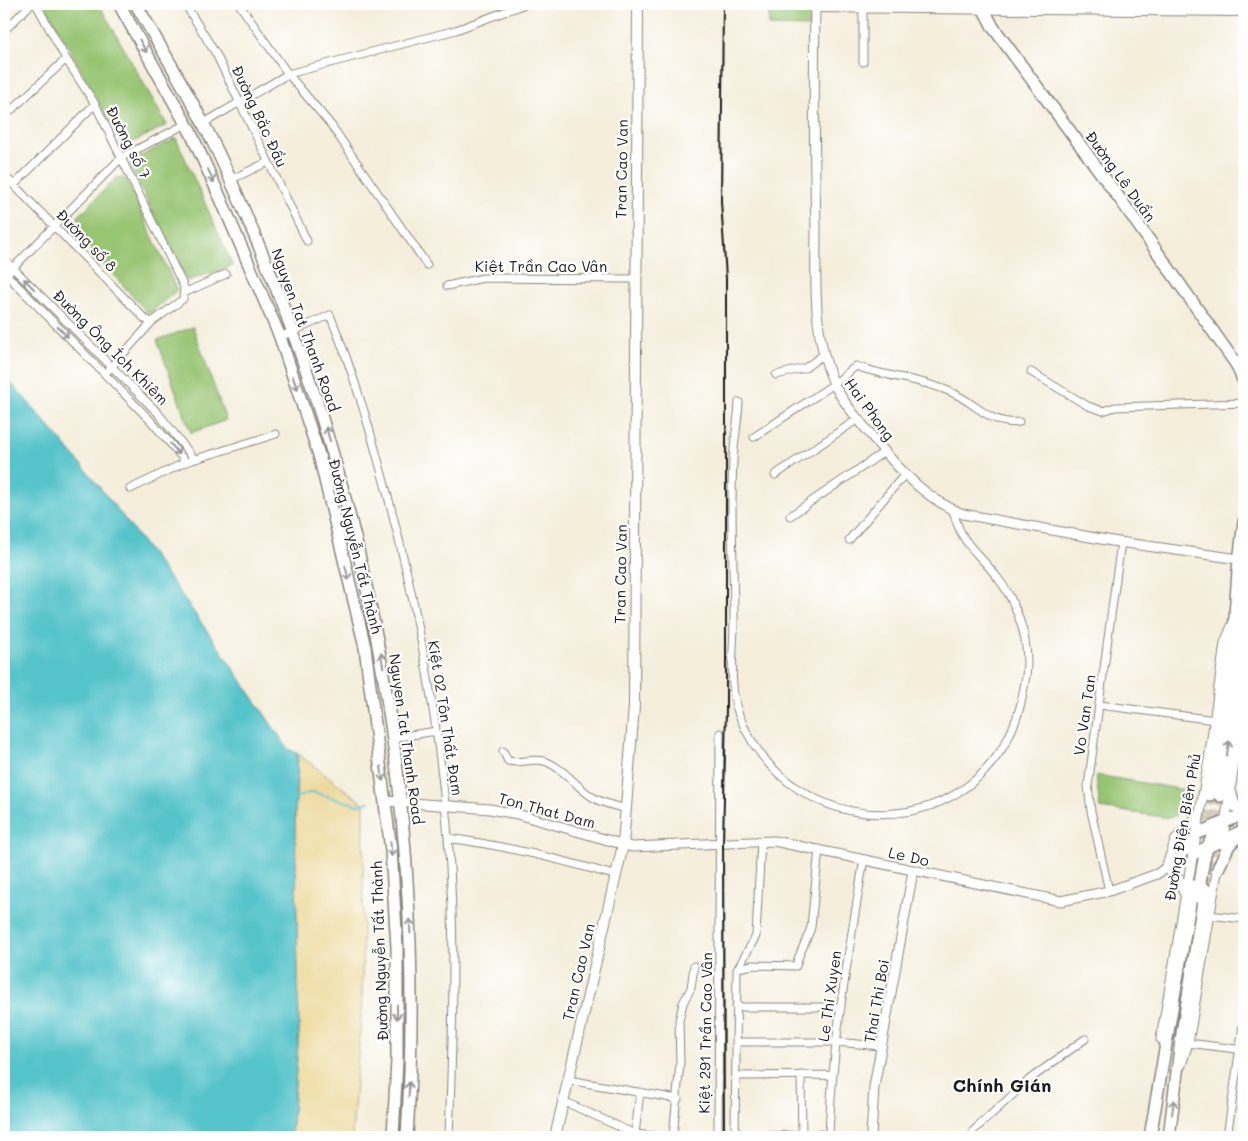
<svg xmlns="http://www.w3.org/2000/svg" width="1248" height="1141" viewBox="0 0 1248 1141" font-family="Mali,sans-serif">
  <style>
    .green { fill: #98c572; stroke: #5a7047 }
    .sand { fill: #eeda9e; stroke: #857b5d }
    .water { fill: #57c4cb; stroke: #3a7074 }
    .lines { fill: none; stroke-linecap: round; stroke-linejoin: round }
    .stream { stroke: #57c4cb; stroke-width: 2 }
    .primary-tunnel { stroke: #d4cebe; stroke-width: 11; stroke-dasharray: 11 5.5; stroke-linecap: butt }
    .minor-casing { stroke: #88857c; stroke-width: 9 }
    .tertiary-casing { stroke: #88857c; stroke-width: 11 }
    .secondary-casing { stroke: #88857c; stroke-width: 12 }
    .primary-casing { stroke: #88857c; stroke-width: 14 }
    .minor { stroke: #fff; stroke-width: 7 }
    .tertiary { stroke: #fff; stroke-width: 9 }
    .secondary { stroke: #fff; stroke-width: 10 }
    .primary { stroke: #fff; stroke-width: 11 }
    .rail { stroke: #1c1c1c; stroke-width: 2 }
    .oneway { stroke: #999 }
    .labels { text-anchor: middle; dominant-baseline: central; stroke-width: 4.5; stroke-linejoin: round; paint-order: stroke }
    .street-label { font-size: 15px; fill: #1c1c1c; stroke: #fff }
    .quarter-label { font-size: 18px; font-weight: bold; fill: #1c1c1c; stroke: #fff }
  </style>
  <rect width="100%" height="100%" fill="#fff"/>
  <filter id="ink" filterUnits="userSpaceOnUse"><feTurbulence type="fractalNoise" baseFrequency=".02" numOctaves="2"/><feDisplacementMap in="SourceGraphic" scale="10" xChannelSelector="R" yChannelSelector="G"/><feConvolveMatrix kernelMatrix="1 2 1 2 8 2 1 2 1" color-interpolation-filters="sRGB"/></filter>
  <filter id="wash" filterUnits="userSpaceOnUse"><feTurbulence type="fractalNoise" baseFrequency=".0096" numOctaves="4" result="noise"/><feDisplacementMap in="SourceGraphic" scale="20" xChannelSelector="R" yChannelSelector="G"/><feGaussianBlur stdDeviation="1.12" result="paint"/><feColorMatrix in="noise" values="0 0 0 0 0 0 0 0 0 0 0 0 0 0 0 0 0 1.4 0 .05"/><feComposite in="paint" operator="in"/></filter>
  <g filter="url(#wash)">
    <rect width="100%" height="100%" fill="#f4eedb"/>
    <!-- green -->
    <path class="green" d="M45,4H99L167,125L123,147Z
      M769,4H809V27L769,26Z
      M176,138L233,266L187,281L130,166L133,160Z
      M117,177L126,179L177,290L149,314L69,226Z
      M193,327L226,420L191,433L157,340Z
      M1096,775L1191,791L1177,814L1170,818L1100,808Z"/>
    <!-- sand -->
    <path class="sand" d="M298,754L364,804L362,1002L352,1137H291L299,1031L295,816Z"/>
    <!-- water -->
    <path class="water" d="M4,376C23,395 40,417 59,438C143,536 216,642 288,749L298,754L295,816L299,1031L291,1137H4Z"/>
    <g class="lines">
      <!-- stream -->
      <path class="stream" d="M295,798L312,792L358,805L369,802"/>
    </g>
  </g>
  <g filter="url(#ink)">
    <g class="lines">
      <!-- primary-tunnel -->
      <path class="primary-tunnel" d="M1193,886L1210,795
        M1206,887L1220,796"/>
      <!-- minor casing -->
      <g class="minor-casing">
        <path id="minor" d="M36,4L66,59L95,104L184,287L183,299L152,322L105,374
          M185,4L216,54L307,241
          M239,4L288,74L331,125L427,265
          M4,31L31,4
          M863,62V7
          M4,117L66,59
          M204,123L288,74L456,30L525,4
          M4,175L145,319L152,322
          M230,180L268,162
          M14,185L95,104
          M4,259L158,413L194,459
          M10,271L122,157L186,124
          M4,272L151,421L186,462
          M447,286L483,278L635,279
          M184,293L226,274
          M280,337L330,315C356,378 374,443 391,508C423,631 445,758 451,885C455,969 452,1053 449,1137
          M1031,372L1088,406L1103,411L1115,407L1244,403
          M776,375L805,368L824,354
          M739,402C738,422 734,441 733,461C730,514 734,568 734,621C734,651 728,686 739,715C791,848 981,848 1020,707C1023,693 1027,677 1027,662C1027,634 1015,599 997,577C977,551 961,545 953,510
          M754,437L834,384L856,366C889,378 926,379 957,395C978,406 994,426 1019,422
          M775,475L858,419
          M130,489L186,462L276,434
          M790,516L884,452
          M849,540L905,474
          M1100,705L1215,720
          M393,738L436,731
          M503,751L508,761C521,764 534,757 547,762C565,769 577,788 594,798C604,804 615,806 627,809
          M448,838C506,846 560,859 617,876
          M1109,891L1091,811L1088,786L1121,542
          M1209,915L1244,919
          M738,968L753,965L796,966C799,952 807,941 811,927L819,849
          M736,1007H841
          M736,1042H836L881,1046
          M1188,1043L1244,1050
          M801,1075L802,1135
          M736,1076L832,1075
          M568,1080L678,1099
          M563,1101L635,1134L663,1137
          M973,1131L1030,1079L1085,1039
          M635,1134L640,1092
          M673,1137L680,1063L679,1021L683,1003L691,988L694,966
          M718,1137L720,733
          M735,1137L737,970L756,936L761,841
          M735,1137L829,1134
          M829,1137C832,1044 849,951 864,859
          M1227,1137L1244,1019"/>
      </g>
      <!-- tertiary casing -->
      <g class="tertiary-casing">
        <path id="tertiary" d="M815,4C814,78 814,153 816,227C816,280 812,335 834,384C841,399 852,412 862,424C889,458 921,498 963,514L1112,541L1239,559
          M386,801L490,809L517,814L632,847L774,841L1061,901L1109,891L1157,874L1180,857L1196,834
          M1222,844L1244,698
          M1184,893L1179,879L1166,868L1176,839L1200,813
          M1161,1039L1209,760L1225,643L1232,626
          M1181,1065L1188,1043L1218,866
          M871,1137L874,1087L913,871"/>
      </g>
      <!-- secondary casing -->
      <g class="secondary-casing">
        <path id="secondary" d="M815,7L1244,11
          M555,1137L623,845L634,706L638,4"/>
      </g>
      <!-- primary casing -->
      <g class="primary-casing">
        <path id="primary" d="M119,4L190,131L220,197L280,337L319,455L365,647L391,850L397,947V1060L393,1137
          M136,4C158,43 182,82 203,123C226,165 243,209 262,253C378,532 426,835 407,1137
          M981,4L993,27L1120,199L1236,364L1244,382
          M1231,794L1234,805L1244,812
          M1210,795L1233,646L1238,570L1244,522
          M1220,796L1244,639
          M1196,834L1244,814
          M1193,854L1244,830
          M1217,871L1229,845L1240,835
          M1198,897C1203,868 1202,840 1227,820
          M1150,1137L1193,886
          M1169,1137L1181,1040L1205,889"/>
      </g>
      <!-- minor -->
      <use href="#minor" class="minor"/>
      <!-- tertiary -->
      <use href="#tertiary" class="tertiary"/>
      <!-- secondary -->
      <use href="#secondary" class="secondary"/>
      <!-- primary -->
      <use href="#primary" class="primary"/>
      <!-- rail -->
      <path class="rail" d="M723,4L721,201L726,278V709L723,842L724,1137"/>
    </g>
    <!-- one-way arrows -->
    <defs><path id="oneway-shaft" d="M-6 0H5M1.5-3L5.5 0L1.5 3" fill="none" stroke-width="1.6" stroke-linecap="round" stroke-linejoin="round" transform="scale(1.25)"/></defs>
    <g class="oneway">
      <use href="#oneway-shaft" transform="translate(143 46) rotate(61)"/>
      <use href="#oneway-shaft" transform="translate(211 176) rotate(66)"/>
      <use href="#oneway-shaft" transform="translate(29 284) rotate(-135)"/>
      <use href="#oneway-shaft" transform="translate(63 332) rotate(45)"/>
      <use href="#oneway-shaft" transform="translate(295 383) rotate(71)"/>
      <use href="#oneway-shaft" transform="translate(328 434) rotate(-106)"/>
      <use href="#oneway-shaft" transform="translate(175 449) rotate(50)"/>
      <use href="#oneway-shaft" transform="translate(347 573) rotate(76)"/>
      <use href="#oneway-shaft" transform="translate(382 660) rotate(-99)"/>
      <use href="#oneway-shaft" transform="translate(1228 748) rotate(-81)"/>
      <use href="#oneway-shaft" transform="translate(382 774) rotate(83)"/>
      <use href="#oneway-shaft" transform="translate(391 849) rotate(85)"/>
      <use href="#oneway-shaft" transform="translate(410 926) rotate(-93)"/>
      <use href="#oneway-shaft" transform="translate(397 1012) rotate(90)"/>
      <use href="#oneway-shaft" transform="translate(409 1089) rotate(-87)"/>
      <use href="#oneway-shaft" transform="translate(1173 1107) rotate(-82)"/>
    </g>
  </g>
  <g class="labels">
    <!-- street labels -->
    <g class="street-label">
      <text transform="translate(260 116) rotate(65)">Đường Bắc Đẩu</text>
      <text transform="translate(129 142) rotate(63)">Đường số 7</text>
      <text transform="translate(621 169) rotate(-89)">Tran Cao Van</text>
      <text transform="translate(1121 176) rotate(54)">Đường Lê Duẩn</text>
      <text transform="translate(87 240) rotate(46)">Đường số 8</text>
      <text x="541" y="266">Kiệt Trần Cao Vân</text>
      <text transform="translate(306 330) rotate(70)">Nguyen Tat Thanh Road</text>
      <text transform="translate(111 347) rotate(45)">Đường Ông Ích Khiêm</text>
      <text transform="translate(870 409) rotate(54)">Hai Phong</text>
      <text transform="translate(356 546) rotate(76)">Đường Nguyễn Tất Thành</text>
      <text transform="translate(620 574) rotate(-89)">Tran Cao Van</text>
      <text transform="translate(1084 715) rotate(-82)">Vo Van Tan</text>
      <text transform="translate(446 718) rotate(81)">Kiệt 02 Tôn Thất Đạm</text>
      <text transform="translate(407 739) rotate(82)">Nguyen Tat Thanh Road</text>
      <text transform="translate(547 810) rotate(15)">Ton That Dam</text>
      <text transform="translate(1182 827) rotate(-80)">Đường Điện Biên Phủ</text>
      <text transform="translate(909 856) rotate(13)">Le Do</text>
      <text transform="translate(379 951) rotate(-92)">Đường Nguyễn Tất Thành</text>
      <text transform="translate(578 972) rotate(-77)">Tran Cao Van</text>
      <text transform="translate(829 996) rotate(-82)">Le Thi Xuyen</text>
      <text transform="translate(876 1001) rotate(-80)">Thai Thi Boi</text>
      <text transform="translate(705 1033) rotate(-89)">Kiệt 291 Trần Cao Vân</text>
    </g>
    <!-- quarter labels -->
    <g class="quarter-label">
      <text x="1002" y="1085">Chính Gián</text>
    </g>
  </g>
  <!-- margin -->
  <rect width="1248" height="1141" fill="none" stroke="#fff" stroke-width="20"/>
</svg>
